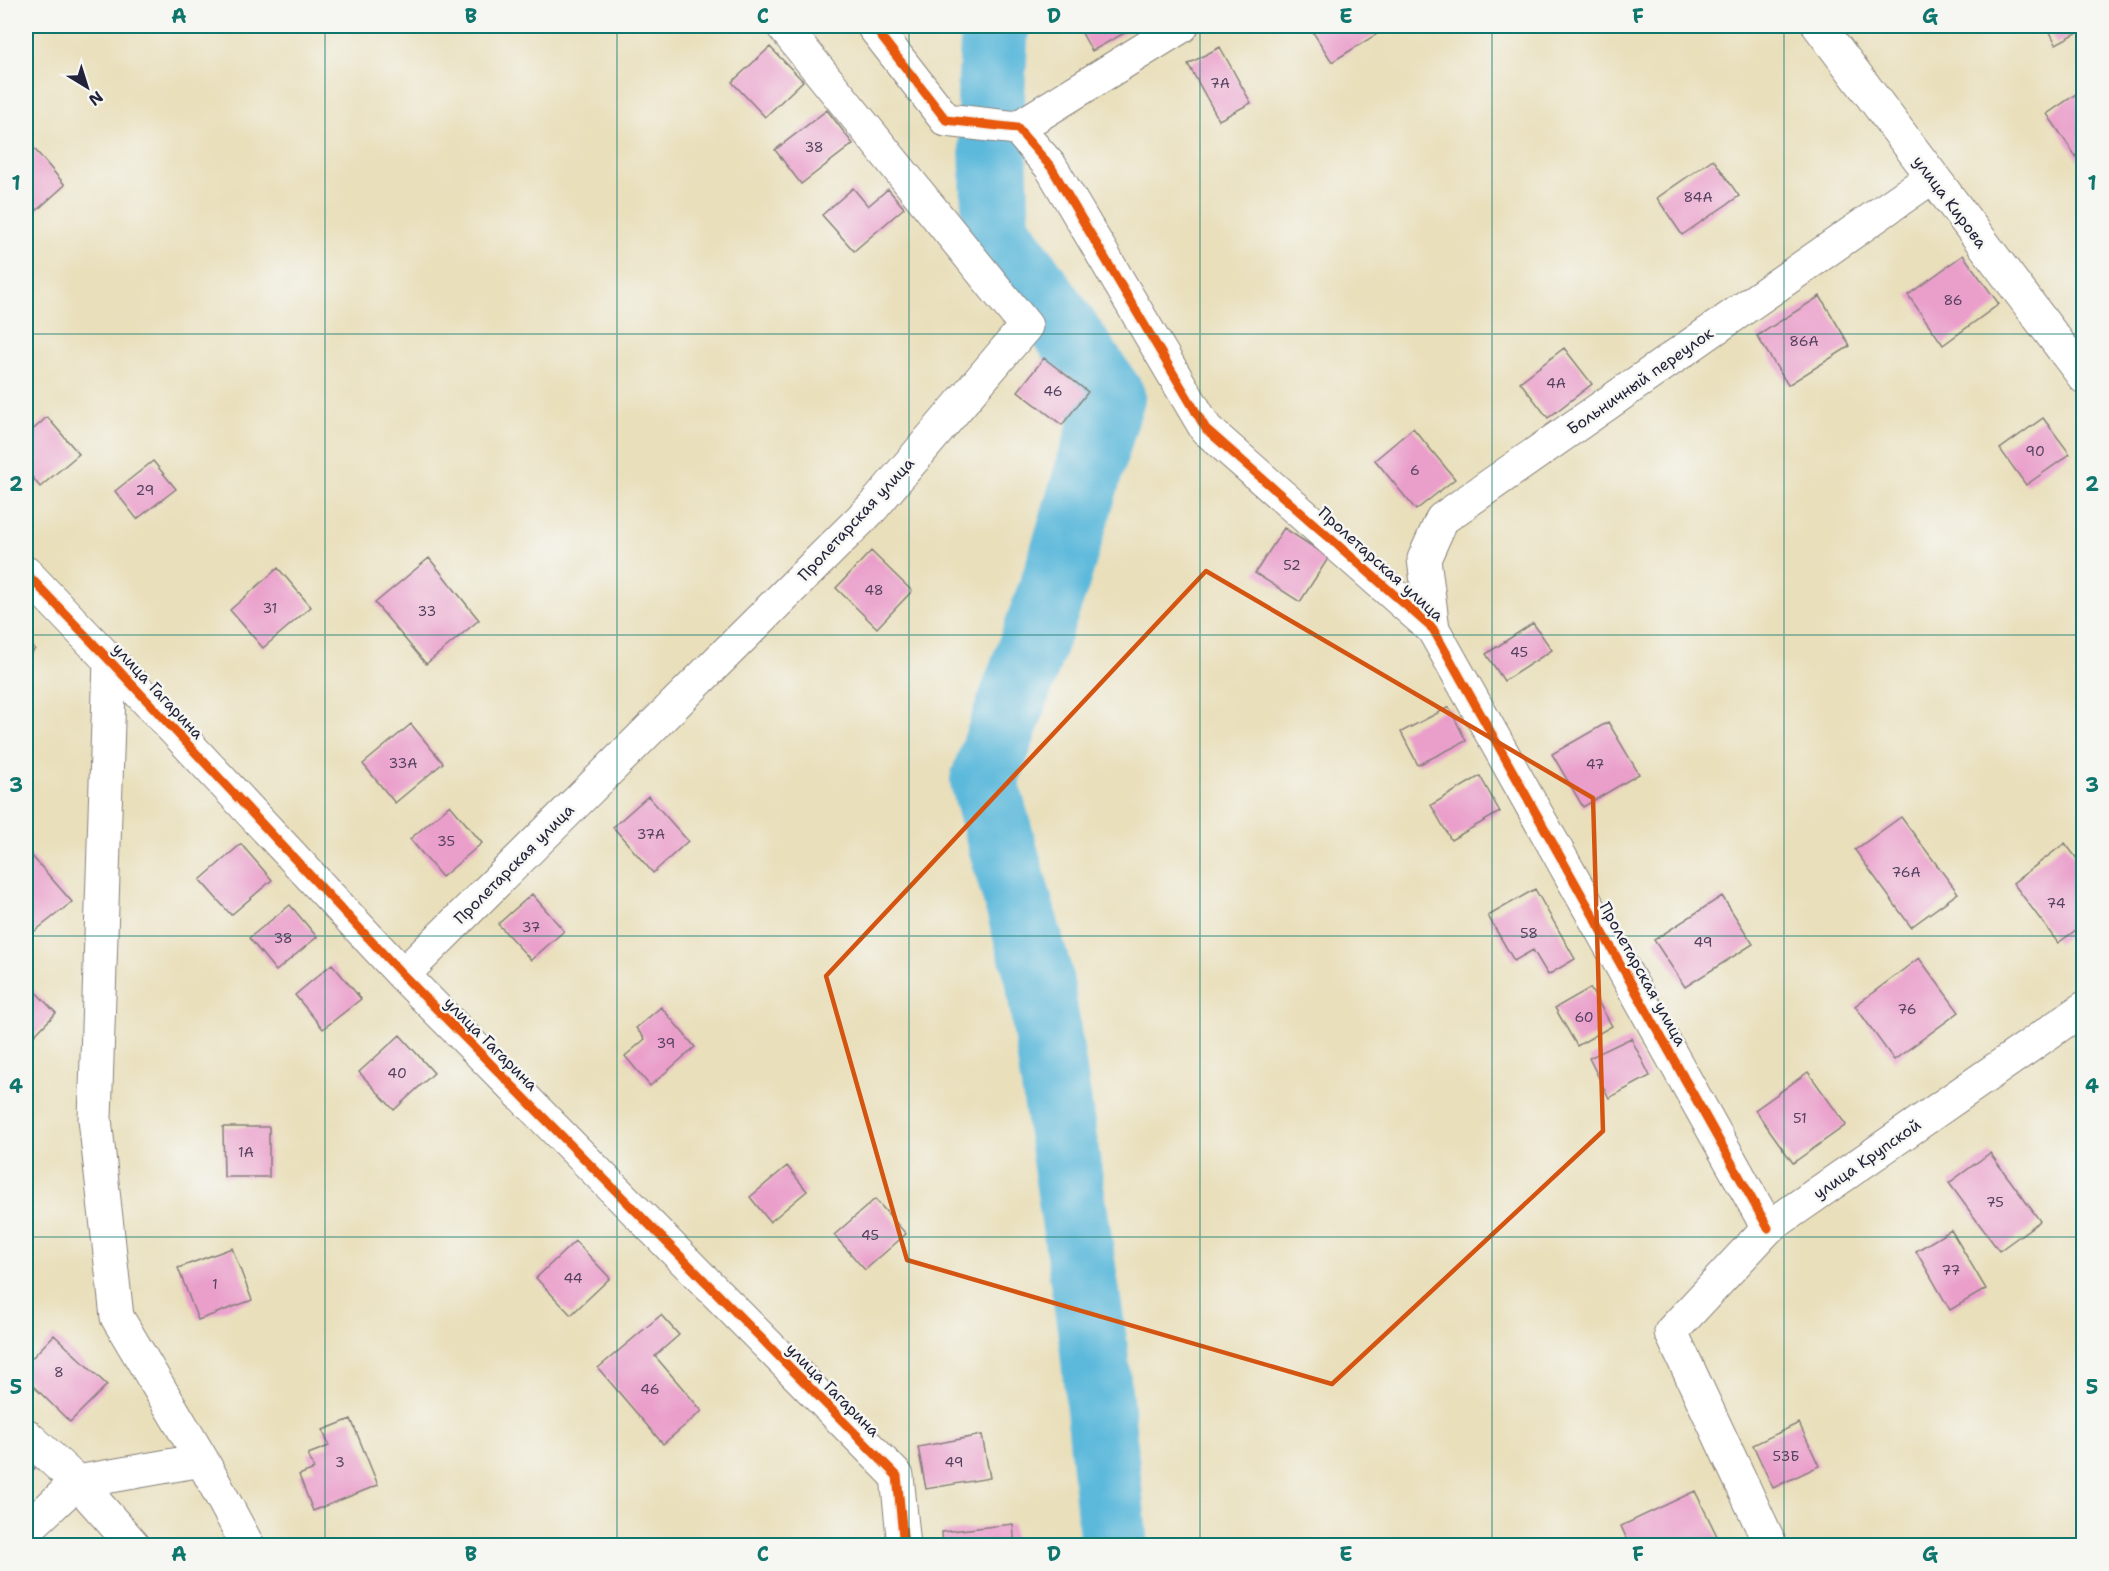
<svg xmlns="http://www.w3.org/2000/svg" width="2109" height="1571" viewBox="0 0 2109 1571" font-family="'Shantell Sans',sans-serif">
  <style>
    .lines { fill: none; stroke-linecap: round; stroke-linejoin: round }
    .river { stroke: #5db9db; stroke-width: 68 }
    .building { fill: #ea9fcb }
    .minor-casing { stroke: #86807b; stroke-width: 35 }
    .tertiary-casing { stroke: #86807b; stroke-width: 35 }
    .minor { stroke: #fff; stroke-width: 33 }
    .tertiary { stroke: #fff; stroke-width: 33 }
    .cycleway-casing { stroke: #f6f6f2; stroke-width: 13 }
    .cycleway { stroke: #e8590c; stroke-width: 9 }
    .marked { fill: none; stroke: #d45411; stroke-width: 4.5; stroke-linejoin: round }
    .grid { fill: none; stroke: #0f766e; stroke-width: 1.5; stroke-opacity: 0.55 }
    .labels { text-anchor: middle; dominant-baseline: central; stroke-width: 5; stroke-linejoin: round; paint-order: stroke }
    .number-label { font-size: 14px; fill: #54415f }
    .street-label { font-size: 16px; fill: #22223b; stroke: #f6f6f2 }
    .neatline { fill: none; stroke: #0f766e; stroke-width: 2 }
    .grid-label { font-size: 20px; text-anchor: middle; font-weight: bold; fill: #0f766e }
  </style>
  <rect width="100%" height="100%" fill="#f6f6f2"/>
  <filter id="ink" filterUnits="userSpaceOnUse"><feTurbulence type="fractalNoise" baseFrequency=".0167" numOctaves="2"/><feDisplacementMap in="SourceGraphic" scale="12" xChannelSelector="R" yChannelSelector="G"/><feConvolveMatrix kernelMatrix="1 2 1 2 8 2 1 2 1" color-interpolation-filters="sRGB"/></filter>
  <filter id="wash" filterUnits="userSpaceOnUse"><feTurbulence type="fractalNoise" baseFrequency=".008" numOctaves="4" result="noise"/><feDisplacementMap in="SourceGraphic" scale="24" xChannelSelector="R" yChannelSelector="G"/><feGaussianBlur stdDeviation="1.35" result="paint"/><feColorMatrix in="noise" values="0 0 0 0 0 0 0 0 0 0 0 0 0 0 0 0 0 1.4 0 .05"/><feComposite in="paint" operator="in"/></filter>
  <g filter="url(#wash)">
    <rect width="100%" height="100%" fill="#e9dfbb"/>
    <g class="lines">
      <!-- river -->
      <path class="river" d="M995,26L991,94L996,230L1111,397L1057,576L984,781L1039,977L1093,1341L1114,1546"/>
    </g>
    <g id="blocks">
      <!-- building -->
      <path class="building" d="M1078,26H1137L1092,51Z
        M1309,26H1371L1377,34L1332,62Z
        M2047,26H2084V29L2056,44Z
        M770,47L803,81L765,117L732,82Z
        M1220,47L1251,103L1219,120L1188,64Z
        M2082,90L2084,158L2079,161L2047,114Z
        M827,110L853,144L801,184L775,150Z
        M26,139L65,185L26,220Z
        M1713,159L1739,196L1682,235L1657,198Z
        M853,188L868,206L888,189L904,208L854,251L822,215Z
        M1963,255L1999,304L1943,345L1908,295Z
        M1820,296L1850,346L1788,385L1757,336Z
        M1564,348L1592,384L1548,418L1520,382Z
        M1044,358L1088,392L1062,425L1018,391Z
        M47,417L79,454L40,487L26,469V436Z
        M2043,418L2070,454L2026,485L2000,449Z
        M1413,428L1455,479L1416,510L1375,460Z
        M153,461L176,489L137,519L115,491Z
        M1284,528L1329,557L1300,602L1255,573Z
        M871,551L912,591L877,628L836,588Z
        M429,558L479,620L426,664L375,603Z
        M278,568L311,607L263,648L230,610Z
        M1533,623L1552,650L1504,681L1486,654Z
        M26,639L35,649L26,659Z
        M1449,707L1466,741L1418,765L1401,732Z
        M1608,722L1639,774L1583,807L1552,754Z
        M411,724L443,763L395,803L363,764Z
        M1480,776L1500,812L1451,840L1431,805Z
        M648,796L688,841L653,873L613,827Z
        M450,805L482,843L442,877L410,839Z
        M1901,817L1958,893L1911,927L1855,850Z
        M2065,843L2084,868V924L2058,943L2013,883Z
        M241,844L272,880L231,915L200,880Z
        M31,855L72,902L26,938V859Z
        M1535,889L1575,959L1548,975L1533,950L1514,961L1488,916Z
        M532,894L564,931L531,960L498,924Z
        M1722,896L1753,944L1685,987L1654,940Z
        M290,905L317,937L276,971L249,938Z
        M1919,958L1959,1012L1894,1060L1855,1006Z
        M332,964L361,999L323,1029L295,995Z
        M26,982L56,1013L26,1044Z
        M1590,988L1612,1026L1577,1046L1555,1008Z
        M661,1007L695,1047L650,1086L625,1056L645,1039L636,1028Z
        M400,1035L434,1073L394,1110L359,1072Z
        M1631,1038L1650,1076L1609,1098L1589,1058Z
        M1808,1072L1846,1125L1793,1163L1755,1110Z
        M223,1127H269V1177H224Z
        M1990,1153L2040,1221L1999,1251L1949,1183Z
        M787,1166L807,1191L770,1222L750,1197Z
        M875,1199L906,1234L865,1270L834,1235Z
        M1951,1230L1986,1289L1950,1310L1916,1251Z
        M575,1241L610,1278L571,1315L536,1278Z
        M232,1248L252,1300L198,1320L178,1268Z
        M661,1315L679,1335L655,1356L702,1411L663,1444L598,1368Z
        M54,1335L107,1385L70,1422L26,1379V1364Z
        M351,1419L378,1485L313,1511L299,1475L314,1469L308,1454L329,1446L323,1430Z
        M1799,1423L1819,1466L1773,1488L1753,1445Z
        M982,1435L990,1478L926,1489L918,1447Z
        M26,1456L36,1467L26,1477Z
        M1695,1491L1720,1542L1713,1546H1630L1621,1526Z
        M1013,1524L1015,1546H943L942,1532Z"/>
    </g>
  </g>
  <g filter="url(#ink)">
    <use href="#blocks" fill-opacity="0" stroke="#86807b" stroke-width="1.5"/>
    <g class="lines">
      <!-- minor casing -->
      <g class="minor-casing">
        <path id="minor" d="M873,26L946,120L1017,128L1051,167L1206,429L1433,629L1768,1228
          M1017,128L1182,26
          M26,573L110,661L403,975L897,1476L904,1546
          M1433,629L1424,559L1442,519L1932,177
          M110,661L95,1119L117,1317L202,1460L248,1546
          M403,975L873,507L1026,326L783,26
          M26,1435L77,1482L202,1460
          M26,1530L77,1482L134,1546
          M1771,1546L1671,1332L1768,1228L2084,1008"/>
      </g>
      <!-- tertiary casing -->
      <g class="tertiary-casing">
        <path id="tertiary" d="M1819,26L2084,377"/>
      </g>
      <!-- minor -->
      <use href="#minor" class="minor"/>
      <!-- tertiary -->
      <use href="#tertiary" class="tertiary"/>
      <!-- cycleway casing -->
      <g class="cycleway-casing">
        <path id="cycleway" d="M873,26L946,120L1017,128L1051,167L1206,429L1433,629L1768,1228
          M26,573L110,661L403,975L897,1476L904,1546"/>
      </g>
      <!-- cycleway -->
      <use href="#cycleway" class="cycleway"/>
    </g>
  </g>
  <!-- marked area -->
  <path class="marked" d="M1206,571L1593,798L1603,1131L1332,1384L907,1260L826,976Z"/>
  <!-- grid -->
  <path class="grid" d="M325,26V1546M617,26V1546M909,26V1546M1200,26V1546M1492,26V1546M1784,26V1546M26,334H2084M26,635H2084M26,936H2084M26,1237H2084"/>
  <g class="labels">
    <!-- number labels -->
    <g class="number-label">
      <text x="1220" y="83">7А</text>
      <text x="814" y="147">38</text>
      <text x="1698" y="197">84А</text>
      <text x="1953" y="300">86</text>
      <text x="1804" y="341">86А</text>
      <text x="1556" y="383">4А</text>
      <text x="1053" y="391">46</text>
      <text x="2035" y="451">90</text>
      <text x="1415" y="470">6</text>
      <text x="145" y="490">29</text>
      <text x="1292" y="565">52</text>
      <text x="874" y="590">48</text>
      <text x="270" y="608">31</text>
      <text x="427" y="611">33</text>
      <text x="1519" y="652">45</text>
      <text x="403" y="763">33А</text>
      <text x="1595" y="764">47</text>
      <text x="651" y="834">37А</text>
      <text x="446" y="841">35</text>
      <text x="1906" y="872">76А</text>
      <text x="2056" y="903">74</text>
      <text x="531" y="927">37</text>
      <text x="1529" y="933">58</text>
      <text x="283" y="938">38</text>
      <text x="1703" y="942">49</text>
      <text x="1907" y="1009">76</text>
      <text x="1584" y="1017">60</text>
      <text x="666" y="1043">39</text>
      <text x="397" y="1073">40</text>
      <text x="1800" y="1118">51</text>
      <text x="246" y="1152">1А</text>
      <text x="1995" y="1202">75</text>
      <text x="870" y="1235">45</text>
      <text x="1951" y="1270">77</text>
      <text x="573" y="1278">44</text>
      <text x="215" y="1284">1</text>
      <text x="59" y="1372">8</text>
      <text x="650" y="1389">46</text>
      <text x="1786" y="1456">53Б</text>
      <text x="340" y="1462">3</text>
      <text x="954" y="1462">49</text>
    </g>
    <!-- street labels -->
    <g class="street-label">
      <text transform="translate(1950 202) rotate(53)">улица Кирова</text>
      <text transform="translate(1640 381) rotate(-35)">Больничный переулок</text>
      <text transform="translate(856 519) rotate(-47)">Пролетарская улица</text>
      <text transform="translate(1381 564) rotate(42)">Пролетарская улица</text>
      <text transform="translate(158 691) rotate(47)">улица Гагарина</text>
      <text transform="translate(514 864) rotate(-45)">Пролетарская улица</text>
      <text transform="translate(1643 974) rotate(61)">Пролетарская улица</text>
      <text transform="translate(491 1044) rotate(45)">улица Гагарина</text>
      <text transform="translate(1867 1159) rotate(-35)">улица Крупской</text>
      <text transform="translate(833 1390) rotate(45)">улица Гагарина</text>
    </g>
  </g>
  <!-- margin -->
  <rect width="2109" height="1571" fill="none" stroke="#f6f6f2" stroke-width="66"/>
  <!-- north arrow -->
  <g transform="translate(87 87) rotate(142)" stroke="#f6f6f2" stroke-width="4.5" paint-order="stroke">
  <path d="M0-4.5L10 22L0 15L-10 22Z" fill="#22223b"/>
  <text y="-9" font-size="16" font-weight="bold" text-anchor="middle" fill="#22223b">N</text>
  </g>
  <rect x="33" y="33" width="2043" height="1505" class="neatline"/>
  <g class="grid-label">
    <text x="179" y="23">A</text>
    <text x="471" y="23">B</text>
    <text x="763" y="23">C</text>
    <text x="1054" y="23">D</text>
    <text x="1346" y="23">E</text>
    <text x="1638" y="23">F</text>
    <text x="1930" y="23">G</text>
    <text x="16" y="190">1</text>
    <text x="2092" y="190">1</text>
    <text x="16" y="491">2</text>
    <text x="2092" y="491">2</text>
    <text x="16" y="792">3</text>
    <text x="2092" y="792">3</text>
    <text x="16" y="1093">4</text>
    <text x="2092" y="1093">4</text>
    <text x="16" y="1394">5</text>
    <text x="2092" y="1394">5</text>
    <text x="179" y="1561">A</text>
    <text x="471" y="1561">B</text>
    <text x="763" y="1561">C</text>
    <text x="1054" y="1561">D</text>
    <text x="1346" y="1561">E</text>
    <text x="1638" y="1561">F</text>
    <text x="1930" y="1561">G</text>
  </g>
</svg>
